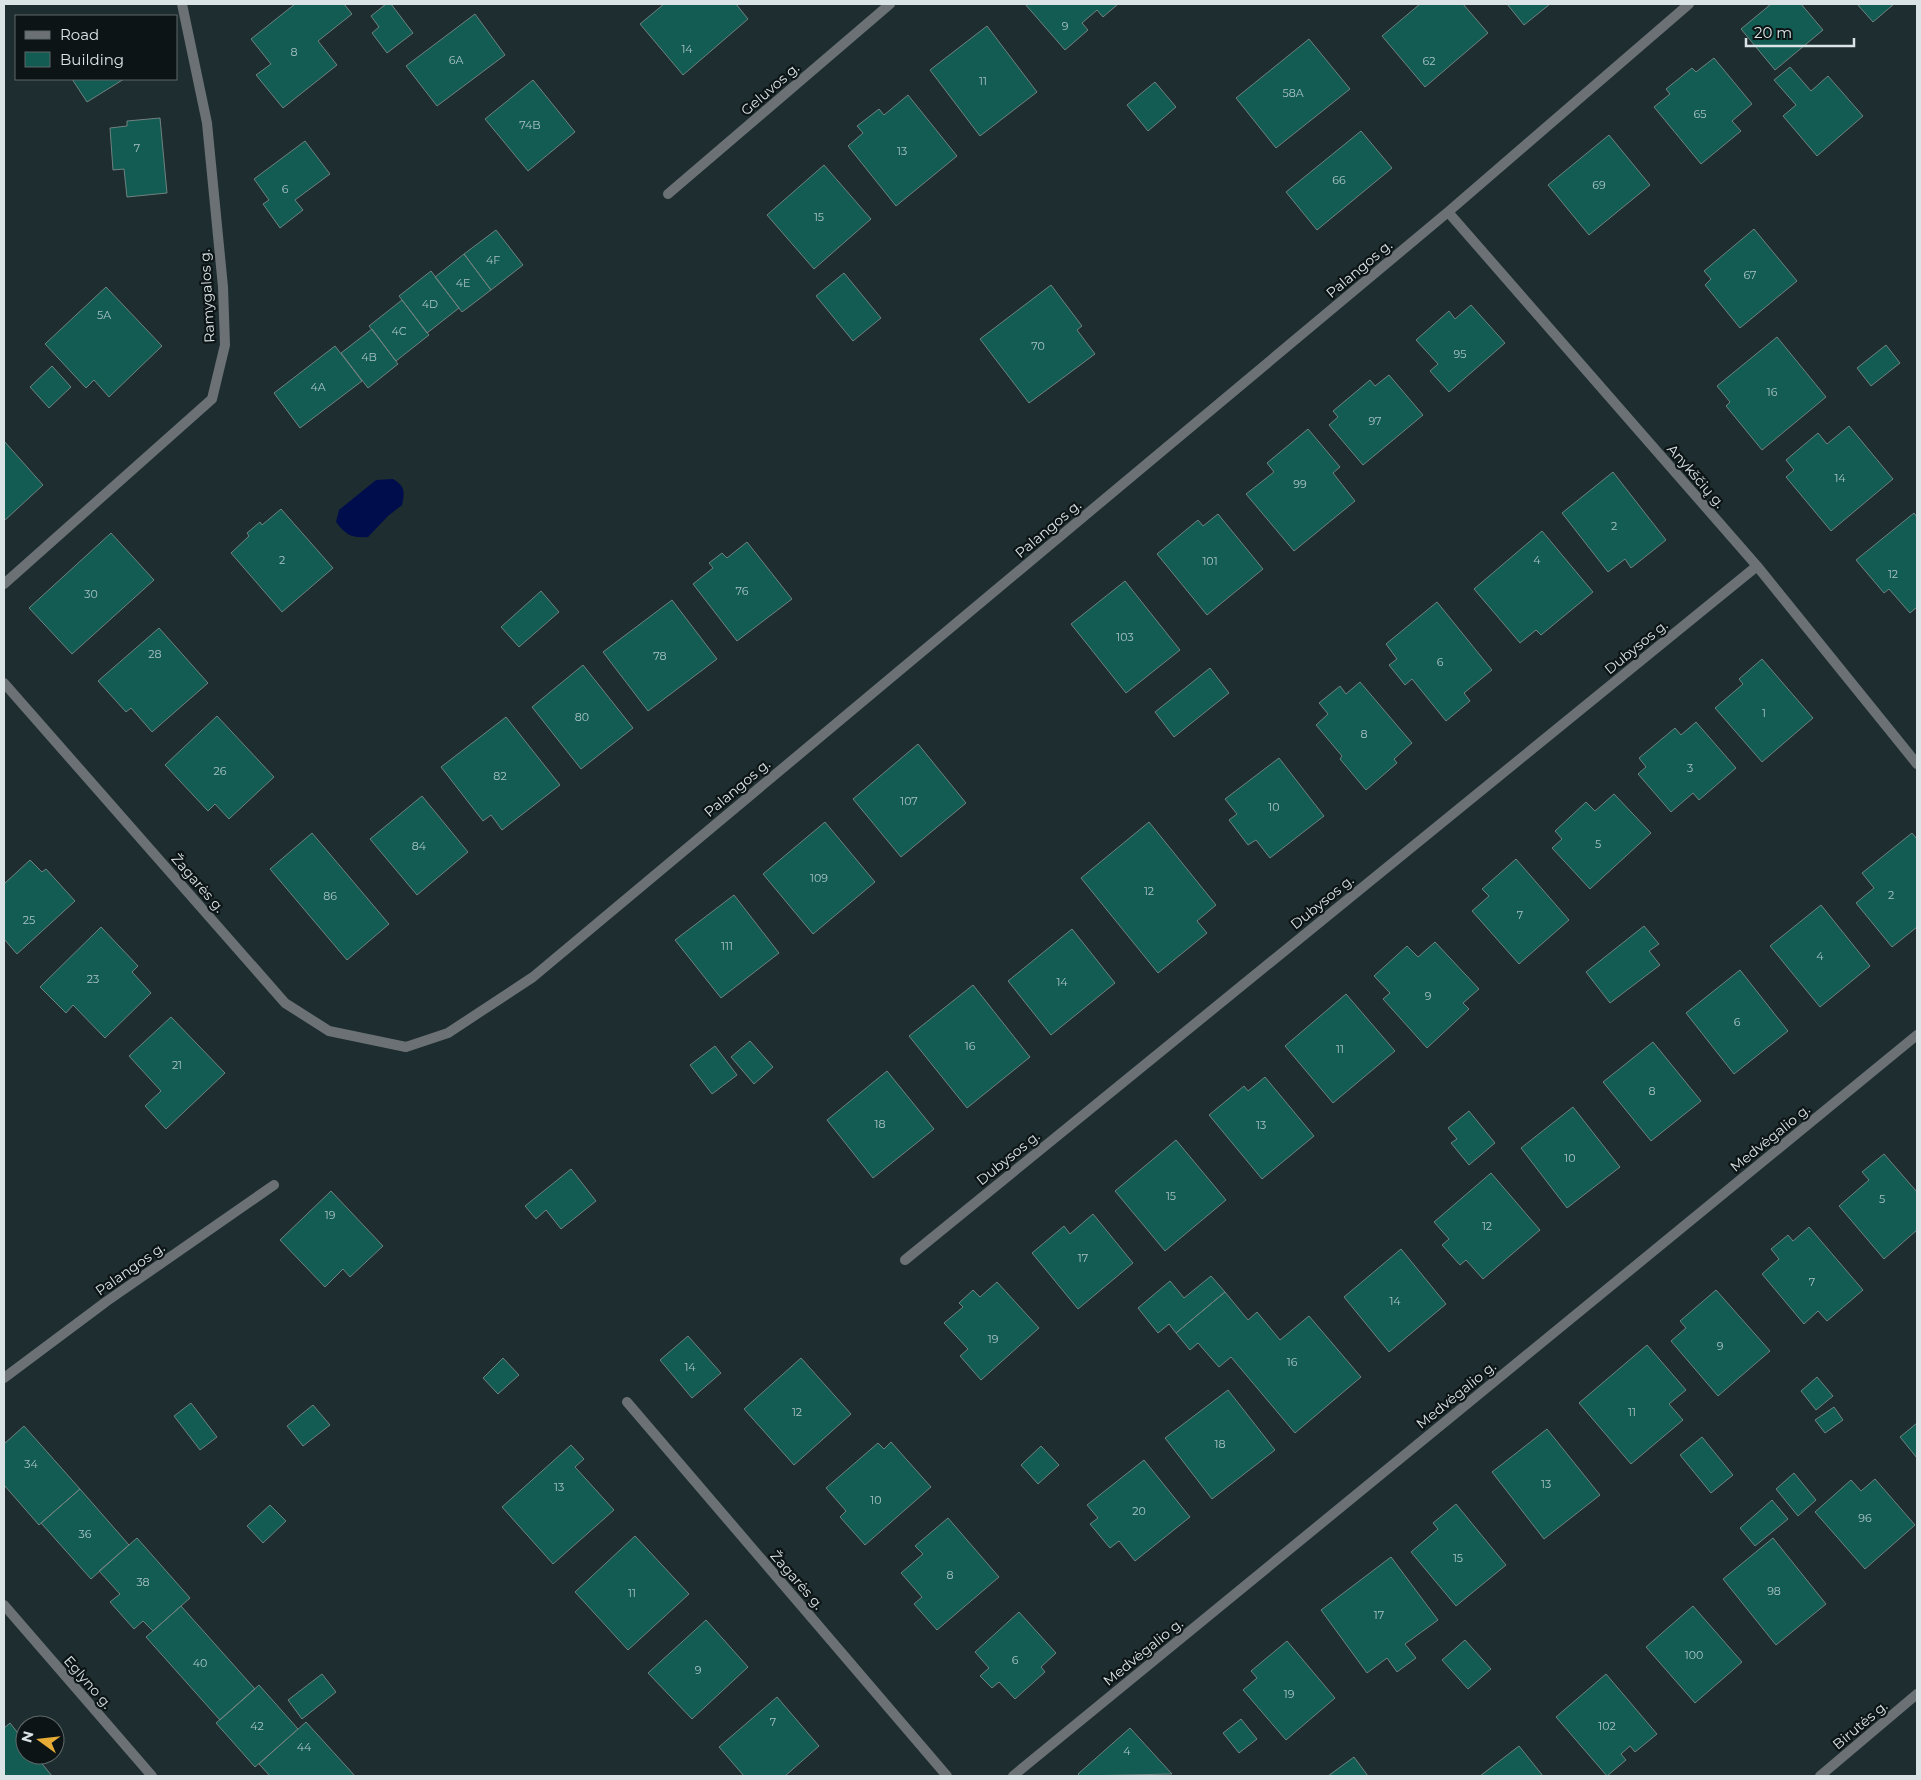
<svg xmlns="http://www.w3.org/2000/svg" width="1921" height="1780" viewBox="0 0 1921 1780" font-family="Montserrat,sans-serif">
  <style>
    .water { fill: #000d4c }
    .building { fill: #135c54; stroke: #70827f }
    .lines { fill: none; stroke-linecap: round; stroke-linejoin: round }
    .street { stroke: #6b7175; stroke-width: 10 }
    .labels { text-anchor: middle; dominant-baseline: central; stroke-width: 4.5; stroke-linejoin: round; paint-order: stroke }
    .number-label { font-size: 11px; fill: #a8c2c2 }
    .street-label { font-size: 14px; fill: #dae4e6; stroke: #0d1415 }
  </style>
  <rect width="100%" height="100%" fill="#1d2d30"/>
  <!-- water -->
  <path class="water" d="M393,479C405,486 405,492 402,505L388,516L368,537C351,538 346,535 336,522L339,510L376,480Z"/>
  <!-- building -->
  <path class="building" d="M295,4H344L352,14L318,41L337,65L283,108L256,75L271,64L251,39Z
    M386,4H391L413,33L387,53L372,33L379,27L371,16Z
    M664,4H736L748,19L683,75L640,24Z
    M1025,4H1118L1103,17L1097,10L1082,23L1088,30L1065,50Z
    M1420,4H1463L1488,33L1425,87L1382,36Z
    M1507,4H1550L1524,25Z
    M1771,4H1801L1823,30L1775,70L1741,29Z
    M1857,4H1894L1873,22Z
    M475,14L505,55L437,106L406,66Z
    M987,26L1037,92L980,136L930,70Z
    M1309,39L1350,89L1276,148L1236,98Z
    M1714,58L1752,104L1732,121L1741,131L1701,164L1654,107L1670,94L1666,89L1692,68L1696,72Z
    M1790,67L1811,91L1828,76L1863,116L1817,156L1783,116L1796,105L1774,80Z
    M72,79H124L87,102Z
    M533,80L575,132L528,171L485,119Z
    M1155,82L1176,107L1148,131L1127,105Z
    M908,95L957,156L896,206L848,146L863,133L857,126L879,109L884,115Z
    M160,118L167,193L127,197L124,169L113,170L110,128L127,126V121Z
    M1361,131L1392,168L1317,230L1286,192Z
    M1609,135L1650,185L1589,235L1548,185Z
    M305,141L330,174L295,200L303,210L280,228L263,204L269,200L254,179Z
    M824,165L871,219L814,269L767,215Z
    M1754,229L1797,281L1740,328L1705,285L1711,279L1704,271Z
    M496,230L523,265L491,290L464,254Z
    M464,254L491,290L462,312L435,277Z
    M431,271L459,308L427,333L399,296Z
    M844,273L881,318L853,341L816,296Z
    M1051,285L1082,326L1077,330L1095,354L1029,403L980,339Z
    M106,287L162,346L109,397L94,380L86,388L45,344Z
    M402,300L429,335L396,361L369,326Z
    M1471,305L1505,343L1449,392L1430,371L1438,364L1416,340L1449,311L1455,319Z
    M372,329L398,364L368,388L341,353Z
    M1777,337L1826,397L1762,450L1726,406L1730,402L1717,386Z
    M1886,345L1900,363L1871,386L1857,368Z
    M335,346L362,381L300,428L274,393Z
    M52,366L71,387L49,408L30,387Z
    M1389,375L1423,415L1363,465L1329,425L1338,417L1333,411L1370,380L1375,386Z
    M1849,426L1893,479L1831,531L1786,477L1794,470L1786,460L1818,433L1827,444Z
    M1308,429L1340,467L1333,473L1355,501L1294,551L1246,494L1274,472L1267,463Z
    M4,441L43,485L4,521Z
    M1613,472L1666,540L1631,568L1625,559L1608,572L1562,513Z
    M281,509L333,568L282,612L231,553L249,536L247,533L260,522L262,525Z
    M1914,513L1917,517V607L1910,613L1889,589L1884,593L1856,560Z
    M1218,514L1263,569L1207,615L1157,554L1198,520L1203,526Z
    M1542,531L1593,592L1541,635L1536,630L1520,643L1474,589Z
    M111,533L154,580L72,654L29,608Z
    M747,542L792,599L737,641L693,584L713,568L709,563L722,553L727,558Z
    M1125,581L1180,650L1126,693L1071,624Z
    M541,591L559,612L519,647L501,627Z
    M672,600L717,659L648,711L603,652Z
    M1437,602L1492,670L1464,693L1470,701L1446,721L1412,679L1405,685L1389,665L1397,659L1386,644Z
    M159,628L208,683L152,732L131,708L126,712L98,681Z
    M1762,659L1813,718L1762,762L1715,708L1743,684L1739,679Z
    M583,665L633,728L581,769L532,707Z
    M1210,668L1229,693L1174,737L1155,712Z
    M1360,682L1412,743L1394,759L1397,763L1366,790L1340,759L1342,756L1316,725L1328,714L1319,703L1340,686L1346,694Z
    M217,716L274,777L229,819L215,804L208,811L165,765Z
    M506,717L560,785L502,830L491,815L483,821L441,767Z
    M1696,722L1736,768L1699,800L1693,793L1671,812L1638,774L1646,767L1639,758L1675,728L1681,735Z
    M918,744L966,803L901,857L853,799Z
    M1279,758L1324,816L1270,858L1256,840L1248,845L1229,820L1237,814L1225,799Z
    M1614,794L1651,833L1590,889L1552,848L1562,839L1555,831L1586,802L1595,811Z
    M422,796L468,852L417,895L370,839Z
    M825,822L875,882L813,934L763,874Z
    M1149,822L1216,905L1197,921L1207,933L1158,973L1081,878Z
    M312,833L389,924L347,960L270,869Z
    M1912,833L1917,839V927L1892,947L1856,903L1874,888L1862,873Z
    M1516,859L1569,920L1519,964L1472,911L1489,896L1482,889Z
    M30,860L42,872L46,869L75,901L17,954L4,939V884Z
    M734,895L779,953L721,998L675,940Z
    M1821,905L1870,966L1820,1007L1770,946Z
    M1644,926L1659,944L1649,951L1660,965L1610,1003L1586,972Z
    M101,927L138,966L132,972L151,993L105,1038L73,1005L66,1013L40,987Z
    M1072,929L1115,983L1051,1035L1008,981Z
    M1435,942L1479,989L1463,1003L1469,1009L1427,1048L1383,999L1390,993L1374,976L1407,946L1418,957Z
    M1740,970L1788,1031L1734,1074L1686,1013Z
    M973,985L1030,1057L967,1108L909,1036Z
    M1346,994L1395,1051L1333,1103L1285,1046Z
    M171,1017L225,1073L166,1129L145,1106L161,1091L129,1056Z
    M750,1041L773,1067L754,1084L731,1057Z
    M1653,1042L1701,1101L1651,1141L1603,1082Z
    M715,1046L737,1075L712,1094L690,1065Z
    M887,1071L934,1129L873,1178L827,1120Z
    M1265,1077L1314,1136L1262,1179L1209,1115L1244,1086L1248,1091Z
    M1573,1107L1620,1167L1567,1208L1521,1148Z
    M1469,1111L1495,1143L1469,1165L1451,1143L1457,1139L1448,1128Z
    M1176,1140L1226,1200L1165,1251L1115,1191Z
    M1884,1154L1917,1192V1230L1884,1259L1839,1206L1869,1180L1862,1172Z
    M571,1169L596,1201L561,1229L546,1210L536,1219L525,1206Z
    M1491,1173L1540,1230L1483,1279L1466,1260L1460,1265L1442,1245L1449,1239L1434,1222Z
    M331,1191L383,1246L350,1277L343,1269L325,1287L280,1240Z
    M1093,1214L1133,1263L1078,1309L1032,1253L1064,1226L1070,1234Z
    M1809,1227L1863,1290L1827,1321L1818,1311L1804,1324L1762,1274L1779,1259L1771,1249L1788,1235L1793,1241Z
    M1401,1249L1446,1304L1389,1352L1344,1297Z
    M1211,1276L1225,1292L1176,1333L1169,1324L1158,1333L1138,1308L1170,1281L1184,1298Z
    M997,1282L1039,1328L981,1380L960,1356L968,1349L944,1323L963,1307L959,1303L973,1290L980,1297Z
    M1716,1290L1770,1351L1718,1396L1671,1341L1686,1328L1680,1321Z
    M1225,1292L1248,1320L1257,1312L1280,1340L1309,1316L1361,1377L1295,1433L1231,1357L1219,1367L1198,1343L1190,1350L1176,1333Z
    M688,1336L721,1373L692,1398L660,1360Z
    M1647,1345L1686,1390L1669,1404L1683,1420L1631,1464L1579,1403Z
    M503,1358L519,1375L498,1394L483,1378Z
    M801,1358L851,1414L794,1465L744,1409Z
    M1817,1377L1833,1396L1816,1410L1801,1391Z
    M1228,1390L1275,1450L1212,1499L1165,1438Z
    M191,1403L217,1437L200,1450L174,1416Z
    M313,1405L330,1425L303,1446L287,1426Z
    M1834,1407L1843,1420L1825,1433L1815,1420Z
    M1917,1423V1458L1900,1437Z
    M24,1426L80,1489L39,1525L4,1485V1444Z
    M1547,1429L1600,1495L1544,1539L1492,1472Z
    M1702,1437L1733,1475L1711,1493L1680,1455Z
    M891,1442L931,1487L865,1545L840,1517L846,1511L826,1488L878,1443L884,1449Z
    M571,1445L584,1459L575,1467L614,1510L553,1564L502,1507Z
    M1041,1446L1059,1465L1038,1484L1021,1465Z
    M1144,1460L1190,1517L1135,1561L1119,1541L1110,1548L1090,1524L1098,1518L1087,1505Z
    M1794,1473L1816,1500L1798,1516L1776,1489Z
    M1875,1479L1915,1525L1865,1569L1815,1512L1851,1480L1861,1491Z
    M80,1489L129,1545L91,1579L41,1523Z
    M1772,1500L1788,1519L1755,1546L1740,1528Z
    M1456,1504L1506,1565L1456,1606L1411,1552L1438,1529L1433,1523Z
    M270,1505L286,1521L263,1543L247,1526Z
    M948,1518L999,1577L937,1630L914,1604L922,1597L901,1573L923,1554L915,1546Z
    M635,1536L689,1594L628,1650L575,1592Z
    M137,1538L190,1598L153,1631L143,1621L134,1629L110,1602L120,1594L99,1571Z
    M1773,1538L1826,1604L1776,1645L1723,1579Z
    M1391,1557L1438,1620L1405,1644L1416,1658L1397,1672L1387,1658L1367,1673L1321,1610Z
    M181,1606L255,1689L220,1720L146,1637Z
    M1693,1606L1742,1662L1695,1703L1646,1647Z
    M1019,1612L1056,1653L1041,1667L1045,1672L1015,1699L999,1682L992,1688L980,1676L989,1668L975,1652Z
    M706,1620L748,1667L692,1719L648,1673Z
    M1465,1640L1491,1669L1468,1689L1442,1660Z
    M1287,1641L1335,1698L1286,1740L1243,1690L1257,1678L1251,1671Z
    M322,1674L336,1692L302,1719L288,1700Z
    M1606,1674L1657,1734L1635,1752L1630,1746L1621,1754L1626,1760L1607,1776L1556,1717Z
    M259,1685L298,1729L255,1767L216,1723Z
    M777,1697L819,1746L785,1776H744L719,1747Z
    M1241,1719L1257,1739L1239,1753L1223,1733Z
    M306,1722L355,1776H270L259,1764Z
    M10,1723L25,1742V1755H35L52,1776H4V1728Z
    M1130,1728L1172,1774L1080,1776L1078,1774Z
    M1519,1746L1543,1776H1480Z
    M1354,1757L1368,1776H1328Z"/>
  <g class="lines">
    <!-- street -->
    <path class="street" d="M668,194L890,4
      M1448,212L1757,566L1917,764
      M4,584L212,399L225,345L223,287L207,123L182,4
      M4,683L285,1003L329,1031L406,1047L448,1033L533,977L1448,212L1689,4
      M905,1260L1757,566
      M4,1378L107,1301L274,1185
      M627,1402L947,1776
      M4,1605L152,1776
      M1013,1776L1917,1035
      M1820,1776L1917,1694"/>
  </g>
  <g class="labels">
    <!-- number labels -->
    <g class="number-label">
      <text x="1065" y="26">9</text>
      <text x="687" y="49">14</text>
      <text x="294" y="52">8</text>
      <text x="456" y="60">6A</text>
      <text x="1429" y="61">62</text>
      <text x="983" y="81">11</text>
      <text x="1293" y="93">58A</text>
      <text x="1700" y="114">65</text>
      <text x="530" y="125">74B</text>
      <text x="137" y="148">7</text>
      <text x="902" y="151">13</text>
      <text x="1339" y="180">66</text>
      <text x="1599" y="185">69</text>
      <text x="285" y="189">6</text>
      <text x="819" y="217">15</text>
      <text x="493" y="260">4F</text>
      <text x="1750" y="275">67</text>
      <text x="463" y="283">4E</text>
      <text x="430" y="304">4D</text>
      <text x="104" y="315">5A</text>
      <text x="399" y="331">4C</text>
      <text x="1038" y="346">70</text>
      <text x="1460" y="354">95</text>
      <text x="369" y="357">4B</text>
      <text x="318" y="387">4A</text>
      <text x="1772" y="392">16</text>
      <text x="1375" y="421">97</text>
      <text x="1840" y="478">14</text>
      <text x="1300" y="484">99</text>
      <text x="1614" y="526">2</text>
      <text x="282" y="560">2</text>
      <text x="1537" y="560">4</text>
      <text x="1210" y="561">101</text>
      <text x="1893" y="574">12</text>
      <text x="742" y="591">76</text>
      <text x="91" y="594">30</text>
      <text x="1125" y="637">103</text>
      <text x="155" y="654">28</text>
      <text x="660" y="656">78</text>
      <text x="1440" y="662">6</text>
      <text x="1764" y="713">1</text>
      <text x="582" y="717">80</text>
      <text x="1364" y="734">8</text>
      <text x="1690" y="768">3</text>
      <text x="220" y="771">26</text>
      <text x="500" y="776">82</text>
      <text x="909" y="801">107</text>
      <text x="1274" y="807">10</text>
      <text x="1598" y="844">5</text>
      <text x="419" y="846">84</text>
      <text x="819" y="878">109</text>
      <text x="1149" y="891">12</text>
      <text x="1891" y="895">2</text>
      <text x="330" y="896">86</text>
      <text x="1520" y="915">7</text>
      <text x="29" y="920">25</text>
      <text x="727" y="946">111</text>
      <text x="1820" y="956">4</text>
      <text x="93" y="979">23</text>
      <text x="1062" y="982">14</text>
      <text x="1428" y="996">9</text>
      <text x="1737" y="1022">6</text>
      <text x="970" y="1046">16</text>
      <text x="1340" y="1049">11</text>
      <text x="177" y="1065">21</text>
      <text x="1652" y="1091">8</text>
      <text x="880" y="1124">18</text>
      <text x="1261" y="1125">13</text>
      <text x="1570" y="1158">10</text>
      <text x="1171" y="1196">15</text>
      <text x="1882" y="1199">5</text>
      <text x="330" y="1215">19</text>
      <text x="1487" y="1226">12</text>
      <text x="1083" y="1258">17</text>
      <text x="1812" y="1282">7</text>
      <text x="1395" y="1301">14</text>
      <text x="993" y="1339">19</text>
      <text x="1720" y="1346">9</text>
      <text x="1292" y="1362">16</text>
      <text x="690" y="1367">14</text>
      <text x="797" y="1412">12</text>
      <text x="1632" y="1412">11</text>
      <text x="1220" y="1444">18</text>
      <text x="31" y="1464">34</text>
      <text x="1546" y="1484">13</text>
      <text x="559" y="1487">13</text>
      <text x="876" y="1500">10</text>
      <text x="1139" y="1511">20</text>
      <text x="1865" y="1518">96</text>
      <text x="85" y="1534">36</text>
      <text x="1458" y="1558">15</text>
      <text x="950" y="1575">8</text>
      <text x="143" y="1582">38</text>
      <text x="1774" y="1591">98</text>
      <text x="632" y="1593">11</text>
      <text x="1379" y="1615">17</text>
      <text x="1694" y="1655">100</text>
      <text x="1015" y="1660">6</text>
      <text x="200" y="1663">40</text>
      <text x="698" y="1670">9</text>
      <text x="1289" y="1694">19</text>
      <text x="773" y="1722">7</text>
      <text x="257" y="1726">42</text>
      <text x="1607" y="1726">102</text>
      <text x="304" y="1747">44</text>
      <text x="1127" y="1751">4</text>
    </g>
    <!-- street labels -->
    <g class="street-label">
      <text transform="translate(770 89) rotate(-41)">Geluvos g.</text>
      <text transform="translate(1359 269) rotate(-40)">Palangos g.</text>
      <text transform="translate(207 296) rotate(-93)">Ramygalos g.</text>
      <text transform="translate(1696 476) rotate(49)">Anykščių g.</text>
      <text transform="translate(1048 529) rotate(-40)">Palangos g.</text>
      <text transform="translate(1636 647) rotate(-39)">Dubysos g.</text>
      <text transform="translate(737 788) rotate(-40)">Palangos g.</text>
      <text transform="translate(198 883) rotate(49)">Žagarės g.</text>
      <text transform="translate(1322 902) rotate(-39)">Dubysos g.</text>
      <text transform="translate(1770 1138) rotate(-39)">Medvėgalio g.</text>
      <text transform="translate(1008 1158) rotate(-39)">Dubysos g.</text>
      <text transform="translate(130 1269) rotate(-35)">Palangos g.</text>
      <text transform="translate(1456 1395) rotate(-39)">Medvėgalio g.</text>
      <text transform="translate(797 1580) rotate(49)">Žagarės g.</text>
      <text transform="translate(1143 1652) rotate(-39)">Medvėgalio g.</text>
      <text transform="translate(88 1682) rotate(49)">Eglyno g.</text>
      <text transform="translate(1860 1725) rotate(-40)">Birutės g.</text>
    </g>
  </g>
  <!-- border -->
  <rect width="1921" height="1780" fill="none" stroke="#dae4e6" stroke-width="10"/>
  <!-- legend -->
  <rect x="15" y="15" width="162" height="65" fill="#0d1415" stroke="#5f6769"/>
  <rect x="25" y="31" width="25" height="8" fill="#6b7175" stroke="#5f6769"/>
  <text x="60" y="40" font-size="15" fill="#dae4e6">Road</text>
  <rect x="25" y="52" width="25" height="15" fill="#135c54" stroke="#5f6769"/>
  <text x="60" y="65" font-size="15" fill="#dae4e6">Building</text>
  <!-- north arrow -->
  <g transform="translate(40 1740) rotate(285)"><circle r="24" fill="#0d1415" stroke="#5f6769"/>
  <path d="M0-4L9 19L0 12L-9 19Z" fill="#e7ac36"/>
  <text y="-8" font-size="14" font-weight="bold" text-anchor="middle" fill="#dae4e6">N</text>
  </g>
  <!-- scale -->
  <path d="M1746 38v8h108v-8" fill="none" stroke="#dae4e6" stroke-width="2.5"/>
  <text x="1754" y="38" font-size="15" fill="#dae4e6" stroke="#0d1415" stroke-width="4" paint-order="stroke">20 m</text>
</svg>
